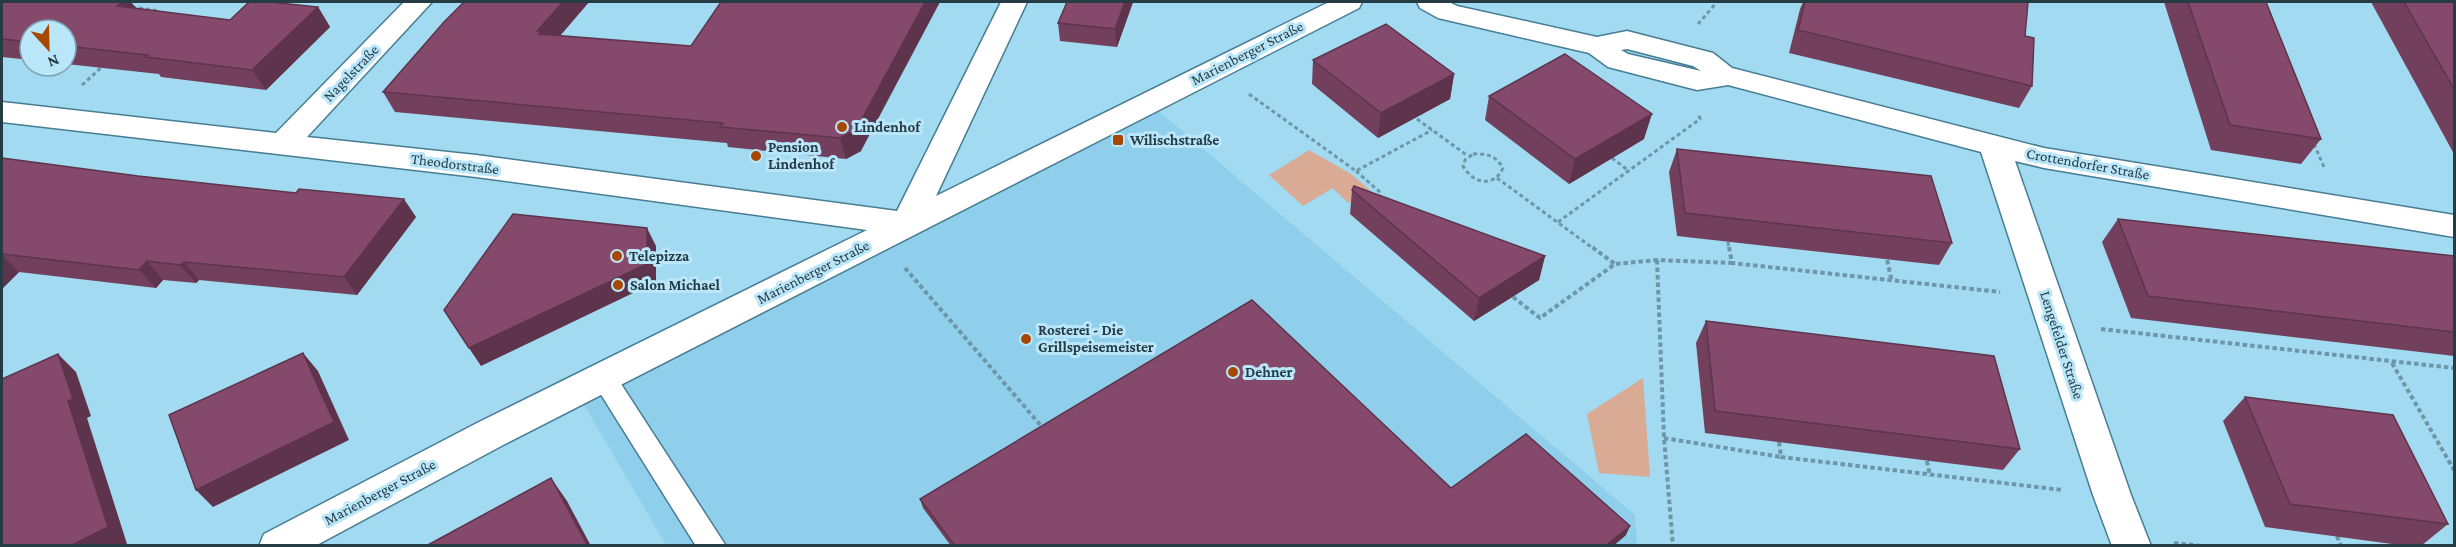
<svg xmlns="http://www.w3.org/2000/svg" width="2456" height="547" viewBox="0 0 2456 547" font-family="'Crimson Pro',serif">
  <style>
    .built { fill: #8fcfeb }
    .green { fill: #d9aa94 }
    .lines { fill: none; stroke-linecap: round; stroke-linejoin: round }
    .service-casing { stroke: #477d93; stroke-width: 3 }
    .minor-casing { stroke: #477d93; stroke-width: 3 }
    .path-far1 { stroke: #6d97a9; stroke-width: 3; stroke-dasharray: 4 3; stroke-linecap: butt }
    .path { stroke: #6d97a9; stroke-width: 4; stroke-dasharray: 4.5 3; stroke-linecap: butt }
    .service { fill: #fff; fill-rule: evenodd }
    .minor { fill: #fff; fill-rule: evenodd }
    .wall { fill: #72405c }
    .shaded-wall { fill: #5d344b }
    .building { fill: #854a6b; stroke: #5d344b; stroke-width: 1.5 }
    .poi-dot { fill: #a84604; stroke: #b9e6f9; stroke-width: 2 }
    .labels { text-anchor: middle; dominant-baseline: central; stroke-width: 6; stroke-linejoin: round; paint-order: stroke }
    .street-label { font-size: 15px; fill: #253c45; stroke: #b9e6f9 }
    .poi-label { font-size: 15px; font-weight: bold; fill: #253c45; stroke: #b9e6f9; text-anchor: start }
  </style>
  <rect width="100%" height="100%" fill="#a2daf2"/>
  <!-- built -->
  <path class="built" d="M1148,102L1635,515L1637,545H666L576,391Z"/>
  <!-- green -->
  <path class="green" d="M1309,150L1351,174L1370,190L1348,203L1333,188L1303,206L1269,175Z
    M1643,378L1650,477L1599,473L1587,414Z"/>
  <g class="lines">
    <!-- service casing -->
    <g class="service-casing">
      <path id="service" d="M603,367L612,370L726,546H696L590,377L594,370Z"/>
    </g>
    <!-- minor casing -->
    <g class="minor-casing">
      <path id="minor" d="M404,2H432L307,137L476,155L897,211L1001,2H1027L936,196L1329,2H1362L1359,8L505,444L315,546H259L264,534L479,422L867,230L476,177L2,122V102L276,133Z
        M1417,2H1449L1457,6L1597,37L1627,31L1713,53L1732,68L2044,148L2454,215V237L2044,168L2015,161L2131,495L2151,546H2112L2093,495L1981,152L1728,85L1697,90L1608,67L1589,53L1438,18L1420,8ZM1627,49L1693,66L1701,71L1628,54L1621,50Z"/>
    </g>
    <!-- path-far1 -->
    <path class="path-far1" d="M132,7L160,11
      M1698,24L1717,2
      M82,85L103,66
      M1249,94L1356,171L1432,130
      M1417,119L1468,156
      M2314,144L2324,167
      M1473,154C1487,153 1496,156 1503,168C1494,188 1473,184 1463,166L1465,160Z
      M1612,158L1629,171
      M1356,171L1381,193L1380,200
      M1497,178L1594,249
      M1558,222L1700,119L1699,115
      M1728,242L1729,249"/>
    <!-- path -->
    <path class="path" d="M1729,247L1732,263L2000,292
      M1657,260L1664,438L1673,546
      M1887,260L1892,282
      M1616,264L1657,260L1732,263
      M905,268L1043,428
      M1513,297L1540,318L1615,264L1592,247
      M2101,329L2454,368
      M2392,363L2454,470
      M1664,438L1781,457
      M1779,442L1781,457L2063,490
      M1927,461L1930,476
      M2337,536L2341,546
      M2174,543L2202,546"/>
    <!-- service -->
    <use href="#service" class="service"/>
    <!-- minor -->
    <use href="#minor" class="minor"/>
  </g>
  <!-- wall -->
  <path class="wall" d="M2,2H131L136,8L230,20L318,7L330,27L266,90L161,77L159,74L66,64V30H30V60L2,57Z
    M589,2L560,36L691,46L861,151L846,159L728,147L727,143L395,112L383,92Z
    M1067,2H1133L1117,47L1060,41L1058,23Z
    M1803,2H2028L2025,36L2032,86L2019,108L1789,53L1800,9Z
    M2164,2H2266L2321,139L2301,164L2211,150Z
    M2371,2H2454V154Z
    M1313,60L1454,74L1450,99L1378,138L1312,84Z
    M1489,96L1644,139L1569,184L1485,120Z
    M1677,149L1952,243L1939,265L1677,236L1669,172Z
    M2,158L416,217L357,295L199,280L196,283L163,280L156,288L19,272L2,289Z
    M1352,190L1545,256L1539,280L1474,321L1350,214Z
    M2118,219L2454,256V356L2131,318L2102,242Z
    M1706,321L2020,449L2003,470L1705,433L1696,343Z
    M2245,397L2448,524L2421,546H2407L2265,527L2223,421Z
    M1451,488L1626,535L1613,546H951L923,508L920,499Z"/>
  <!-- shaded-wall -->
  <path class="shaded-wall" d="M123,2H131L142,17L117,6Z
    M563,2H589L549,48L537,31Z
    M925,2H940L861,151L846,159L840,138Z
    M1125,2H1133L1117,47L1115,29Z
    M318,7L330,27L266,90L252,70Z
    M1454,74L1450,99L1378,138L1381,113Z
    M1652,114L1644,139L1569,184L1575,159Z
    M404,199L416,217L357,295L344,277Z
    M647,228L656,246V282L481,366L469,348Z
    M2,255L19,272L2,289Z
    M1545,256L1539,280L1474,321L1479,298Z
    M147,261L163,280L156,288L139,270Z
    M184,262L199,280L196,283L180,265Z
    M303,353L318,371L349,440L213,507L196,490Z
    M58,354L76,372L91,416L87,418L127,544L123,546H70L68,401Z
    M551,478L567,501L591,546H588Z
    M1630,526L1626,535L1613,546H1605Z"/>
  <!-- building -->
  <path class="building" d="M2,2H123L117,6L230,20L249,2H270L318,7L252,70L146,57L148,55L66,46V30H30V42L2,39Z
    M464,2H563L537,31H541L539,34L691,46L721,2H925L856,130L840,138L720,127L723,123L383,92L444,22Z
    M1067,2H1125L1115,29L1058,23Z
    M1805,2H2028L2025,36L2034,38L2032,86L1798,30Z
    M2188,2H2266L2321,139L2230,125Z
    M2404,2H2454V89Z
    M1386,24L1454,74L1381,113L1313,60Z
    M1565,54L1652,114L1575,159L1489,96Z
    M1677,149L1931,176L1952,243L1685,213Z
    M2,158L138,176L296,193L299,189L404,199L344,277L184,262L180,265L147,261L139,270L2,254Z
    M1354,186L1545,256L1479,298L1352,190Z
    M513,214L647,228V264L469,348L444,310Z
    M2118,219L2454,256V332L2148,296Z
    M1252,300L1451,488L1526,434L1630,526L1605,546H955L920,499Z
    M1706,321L1994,356L2020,449L1715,411Z
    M303,353L334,422L196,490L169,415Z
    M58,354L73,399L68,401L108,527L70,546H2V379Z
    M2245,397L2393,415L2448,524L2290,504Z
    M551,478L588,546H426Z"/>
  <!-- markers -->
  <g class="poi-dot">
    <circle cx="842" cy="127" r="6"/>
    <rect x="1112" y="134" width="12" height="12" rx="3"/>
    <circle cx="756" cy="156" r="6"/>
    <circle cx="617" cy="256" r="6"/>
    <circle cx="618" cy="285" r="6"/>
    <circle cx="1026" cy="339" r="6"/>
    <circle cx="1233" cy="372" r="6"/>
  </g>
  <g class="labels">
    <!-- street labels -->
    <g class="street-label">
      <text transform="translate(1247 53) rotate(-27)">Marienberger Straße</text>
      <text transform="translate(351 73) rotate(-46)">Nagelstraße</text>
      <text transform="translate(455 164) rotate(7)">Theodorstraße</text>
      <text transform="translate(2088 164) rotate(10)">Crottendorfer Straße</text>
      <text transform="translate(813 272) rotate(-27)">Marienberger Straße</text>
      <text transform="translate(2062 345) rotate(72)">Lengefelder Straße</text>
      <text transform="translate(380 492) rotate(-28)">Marienberger Straße</text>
    </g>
    <!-- poi labels -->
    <g class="poi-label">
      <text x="854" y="127">Lindenhof</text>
      <text x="1130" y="140">Wilischstraße</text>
      <text x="768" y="147">Pension<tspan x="768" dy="17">Lindenhof</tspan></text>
      <text x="629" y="256">Telepizza</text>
      <text x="630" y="285">Salon Michael</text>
      <text x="1038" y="330">Rosterei - Die<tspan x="1038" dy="17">Grillspeisemeister</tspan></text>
      <text x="1245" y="372">Dehner</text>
    </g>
  </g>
  <!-- border -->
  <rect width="2456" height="547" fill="none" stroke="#253c45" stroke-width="6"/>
  <!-- north arrow -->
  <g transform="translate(48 48) rotate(158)"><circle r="28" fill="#b9e6f9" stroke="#7ea2b1" stroke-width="1.5"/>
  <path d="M0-4.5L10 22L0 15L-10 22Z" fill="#a84604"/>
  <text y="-9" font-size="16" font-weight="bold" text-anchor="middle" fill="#253c45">N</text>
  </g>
</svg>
